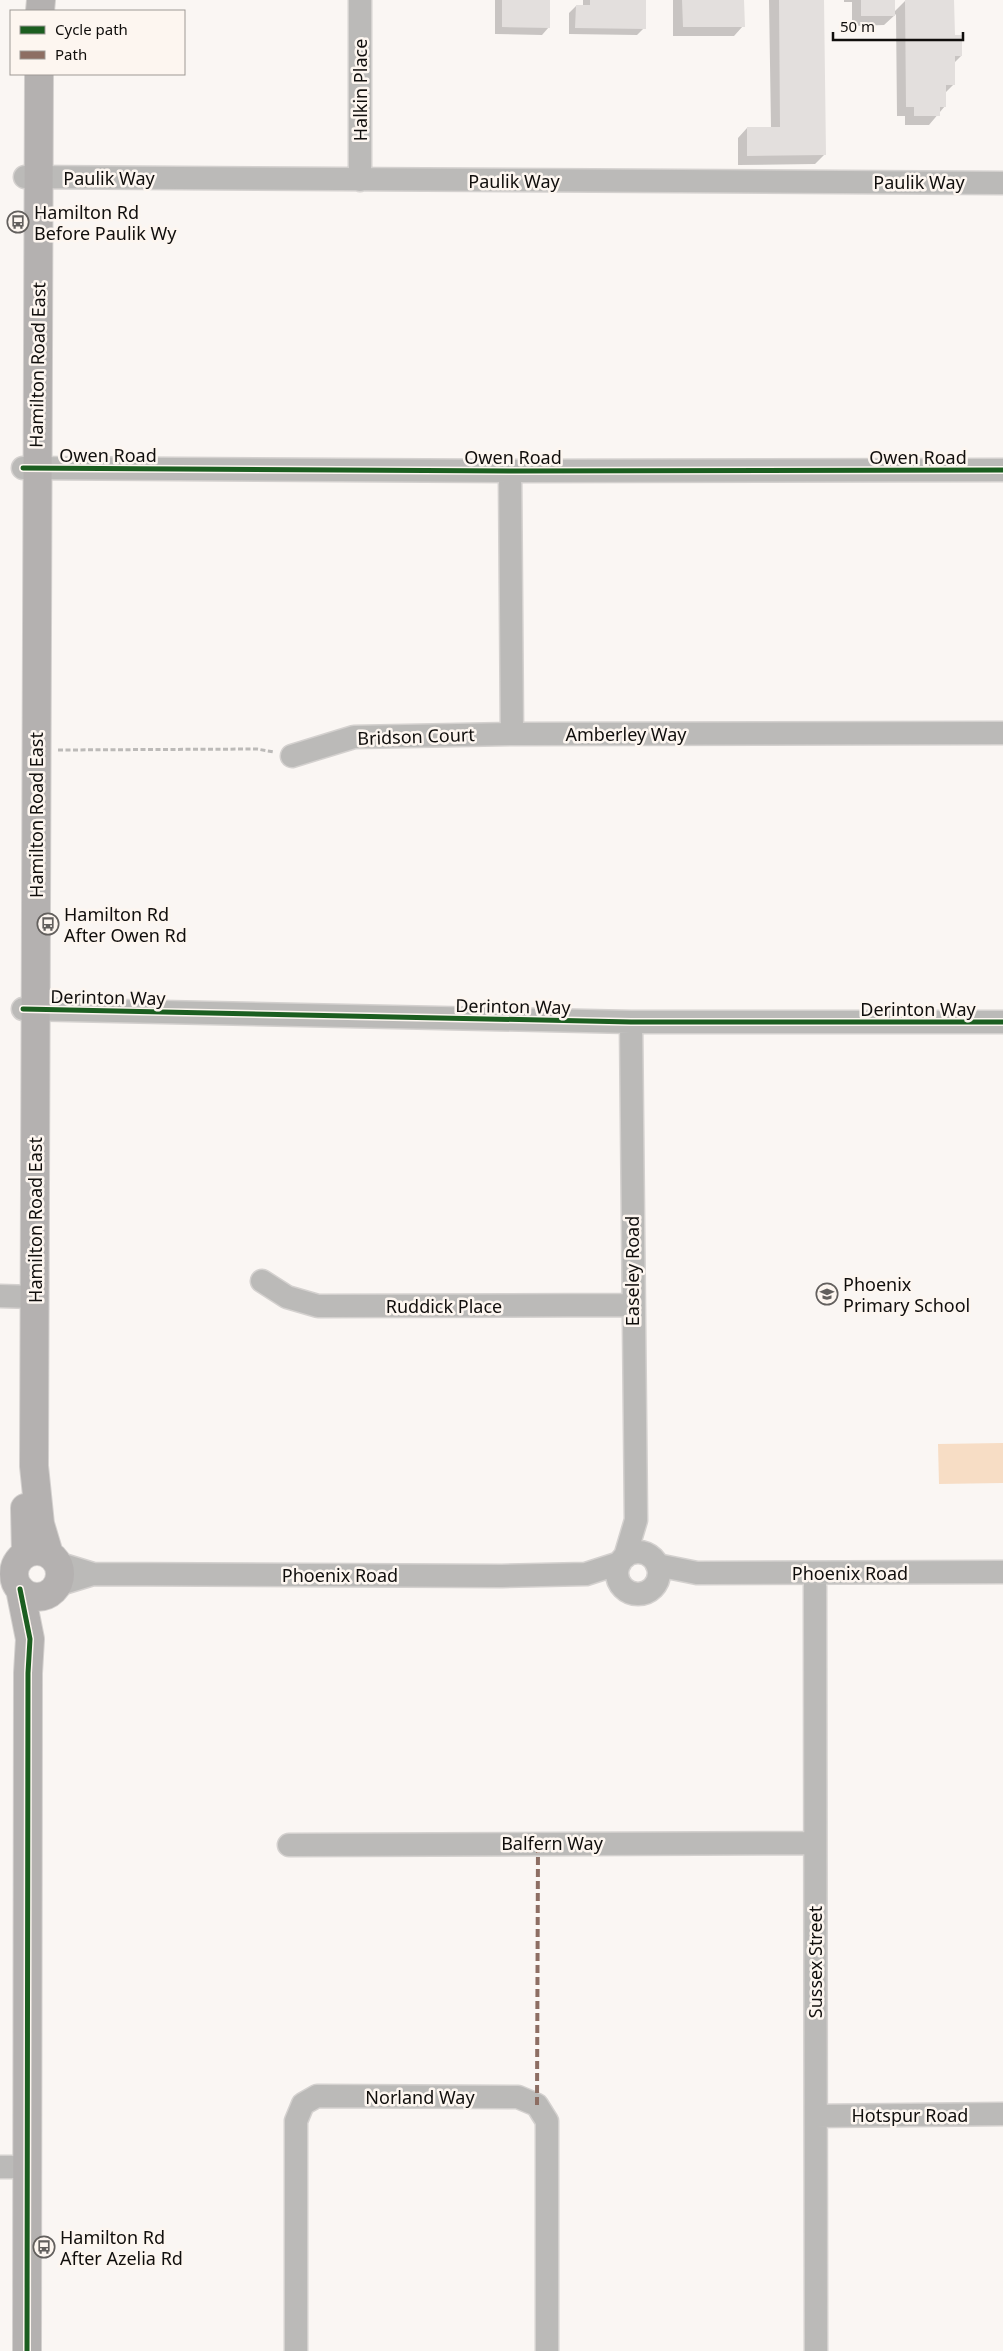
<svg xmlns="http://www.w3.org/2000/svg" width="1003" height="2351" viewBox="0 0 1003 2351" font-family="'Noto Sans',sans-serif">
  <style>
    .green { fill: #f7ddc5 }
    .shadow { fill: #0003 }
    .building { fill: #e3dfdd }
    .lines { fill: none; stroke-linecap: round; stroke-linejoin: round }
    .minor-casing { stroke: #d4d1cf; stroke-width: 25 }
    .major-casing { stroke: #d4d1cf; stroke-width: 30 }
    .path { stroke: #bcbab8; stroke-width: 3; stroke-dasharray: 5 2.5; stroke-linecap: butt }
    .minor { stroke: #bbbab8; stroke-width: 22 }
    .major { stroke: #b4b1b0; stroke-width: 28 }
    .quiet { stroke: #8d6e63; stroke-width: 4; stroke-dasharray: 8 4; stroke-linecap: butt }
    .cycleway-casing { stroke: #fdf6f0; stroke-width: 8 }
    .cycleway { stroke: #1b5e20; stroke-width: 5 }
    .labels { text-anchor: middle; dominant-baseline: central; stroke-width: 5; stroke-linejoin: round; paint-order: stroke }
    .street-label { font-size: 18px; fill: #100e0c; stroke: #fdf6f0 }
    .poi-label { font-size: 18px; fill: #100e0c; stroke: #fdf6f0; text-anchor: start }
  </style>
  <rect width="100%" height="100%" fill="#faf6f3"/>
  <!-- green -->
  <path class="green" d="M1003,1443V1483L939,1484L938,1444Z"/>
  <!-- shadow -->
  <path class="shadow" d="M495,0H549V27L542,35L495,34Z
    M583,0H645L644,28L637,35L569,34V13L576,6H583Z
    M673,0H743V26L734,36H673Z
    M769,0H823L824,155L815,164L738,165V138L747,128H771Z
    M844,0H894V12L905,1L953,37L961,56L954,63V84L944,94L945,106L929,125H905V116H897L896,14L884,25L852,26V2H844Z"/>
  <!-- building -->
  <path class="building" d="M502,0H550V28L502,27Z
    M590,0H646V29L575,28L576,5H590Z
    M682,0H744L745,27H683Z
    M779,0H824L826,155L747,156V127H780Z
    M861,0H895V16H861Z
    M905,0H954L955,35H962V56H955V85H946V107H940V116H914V107H906Z"/>
  <g class="lines">
    <!-- minor casing -->
    <g class="minor-casing">
      <path id="minor" d="M360,0V180
        M25,177L1003,183
        M23,468L510,471L1003,470
        M510,471L512,734L1003,733
        M292,756L354,737L512,734
        M23,1009L631,1022H1003
        M262,1281L287,1297L318,1306L632,1305
        M0,1296L34,1297
        M617 1573a21 21 0 1 1 42 0a21 21 0 1 1-42 0Z
        M625,1557L636,1520L631,1022
        M57,1563L93,1574L502,1576L586,1574L620,1563
        M657,1565L697,1573L1003,1572
        M815,1574L816,2351
        M57,1585L93,1574
        M289,1845L815,1843
        M816,2116L1003,2114
        M0,2167H28
        M296,2351V2121L303,2104L317,2096L518,2097L537,2105L547,2121V2351"/>
    </g>
    <!-- major casing -->
    <g class="major-casing">
      <path id="major" d="M40,11L41,0
        M39,74L34,1466L40,1524L49,1554
        M25,1508L26,1554
        M14 1574a23 23 0 1 1 46 0a23 23 0 1 1-46 0Z
        M20,1589L30,1639L28,1673L27,2351"/>
    </g>
    <!-- path -->
    <path class="path" d="M58,750L257,749L274,752"/>
    <!-- minor -->
    <use href="#minor" class="minor"/>
    <!-- major -->
    <use href="#major" class="major"/>
    <!-- quiet -->
    <path class="quiet" d="M537,2105L538,1843"/>
    <!-- cycleway casing -->
    <g class="cycleway-casing">
      <path id="cycleway" d="M23,468L510,471L1003,470
        M23,1009L631,1022H1003
        M20,1589L30,1639L28,1673L27,2351"/>
    </g>
    <!-- cycleway -->
    <use href="#cycleway" class="cycleway"/>
  </g>
  <!-- icons -->
  <defs>
    <g id="bus-ring" transform="scale(1.125)"><circle r="9.5" fill="#fdf6f0" stroke="#625f5d" stroke-width="1.5"/><path d="M-5-6H5V4H4V6H2V4H-2V6H-4V4H-5ZM-3.5-4V0h7V-4ZM-3.5 1.2v1.5H-2V1.2ZM2 1.2v1.5H3.5V1.2Z" fill="#625f5d"/></g>
    <g id="school-ring" transform="scale(1.125)"><circle r="9.5" fill="#fdf6f0" stroke="#625f5d" stroke-width="1.5"/><path d="M0-5L7-2L0 1L-7-2ZM-4 1L0 2.5L4 1V4Q0 6-4 4Z" fill="#625f5d"/></g>
  </defs>
  <g fill-rule="evenodd">
    <use href="#bus-ring" x="18" y="222"/>
    <use href="#bus-ring" x="48" y="924"/>
    <use href="#school-ring" x="827" y="1294"/>
    <use href="#bus-ring" x="44" y="2247"/>
  </g>
  <g class="labels">
    <!-- street labels -->
    <g class="street-label">
      <text transform="translate(360 90) rotate(-90)">Halkin Place</text>
      <text x="109" y="178">Paulik Way</text>
      <text x="514" y="181">Paulik Way</text>
      <text x="919" y="182">Paulik Way</text>
      <text transform="translate(37 365) rotate(-89)">Hamilton Road East</text>
      <text x="108" y="455">Owen Road</text>
      <text x="513" y="457">Owen Road</text>
      <text x="918" y="457">Owen Road</text>
      <text x="626" y="734">Amberley Way</text>
      <text transform="translate(416 736) rotate(-2)">Bridson Court</text>
      <text transform="translate(36 815) rotate(-90)">Hamilton Road East</text>
      <text transform="translate(108 997) rotate(1)">Derinton Way</text>
      <text transform="translate(513 1006) rotate(1)">Derinton Way</text>
      <text x="918" y="1009">Derinton Way</text>
      <text transform="translate(35 1220) rotate(-90)">Hamilton Road East</text>
      <text transform="translate(632 1271) rotate(-90)">Easeley Road</text>
      <text x="444" y="1306">Ruddick Place</text>
      <text x="850" y="1573">Phoenix Road</text>
      <text x="340" y="1575">Phoenix Road</text>
      <text x="552" y="1843">Balfern Way</text>
      <text transform="translate(815 1962) rotate(-90)">Sussex Street</text>
      <text x="420" y="2097">Norland Way</text>
      <text x="910" y="2115">Hotspur Road</text>
    </g>
    <!-- poi labels -->
    <g class="poi-label">
      <text x="34" y="212">Hamilton Rd<tspan x="34" dy="21">Before Paulik Wy</tspan></text>
      <text x="64" y="914">Hamilton Rd<tspan x="64" dy="21">After Owen Rd</tspan></text>
      <text x="843" y="1284">Phoenix<tspan x="843" dy="21">Primary School</tspan></text>
      <text x="60" y="2237">Hamilton Rd<tspan x="60" dy="21">After Azelia Rd</tspan></text>
    </g>
  </g>
  <!-- legend -->
  <rect x="10" y="10" width="175" height="65" fill="#fdf6f0" stroke="#9e9995"/>
  <rect x="20" y="26" width="25" height="8" fill="#1b5e20" stroke="#9e9995"/>
  <text x="55" y="35" font-size="15" fill="#100e0c">Cycle path</text>
  <rect x="20" y="51" width="25" height="8" fill="#8d6e63" stroke="#9e9995"/>
  <text x="55" y="60" font-size="15" fill="#100e0c">Path</text>
  <!-- scale -->
  <path d="M833 32v8h130v-8" fill="none" stroke="#100e0c" stroke-width="2.5"/>
  <text x="840" y="32" font-size="15" fill="#100e0c" stroke="#fdf6f0" stroke-width="4" paint-order="stroke">50 m</text>
</svg>
